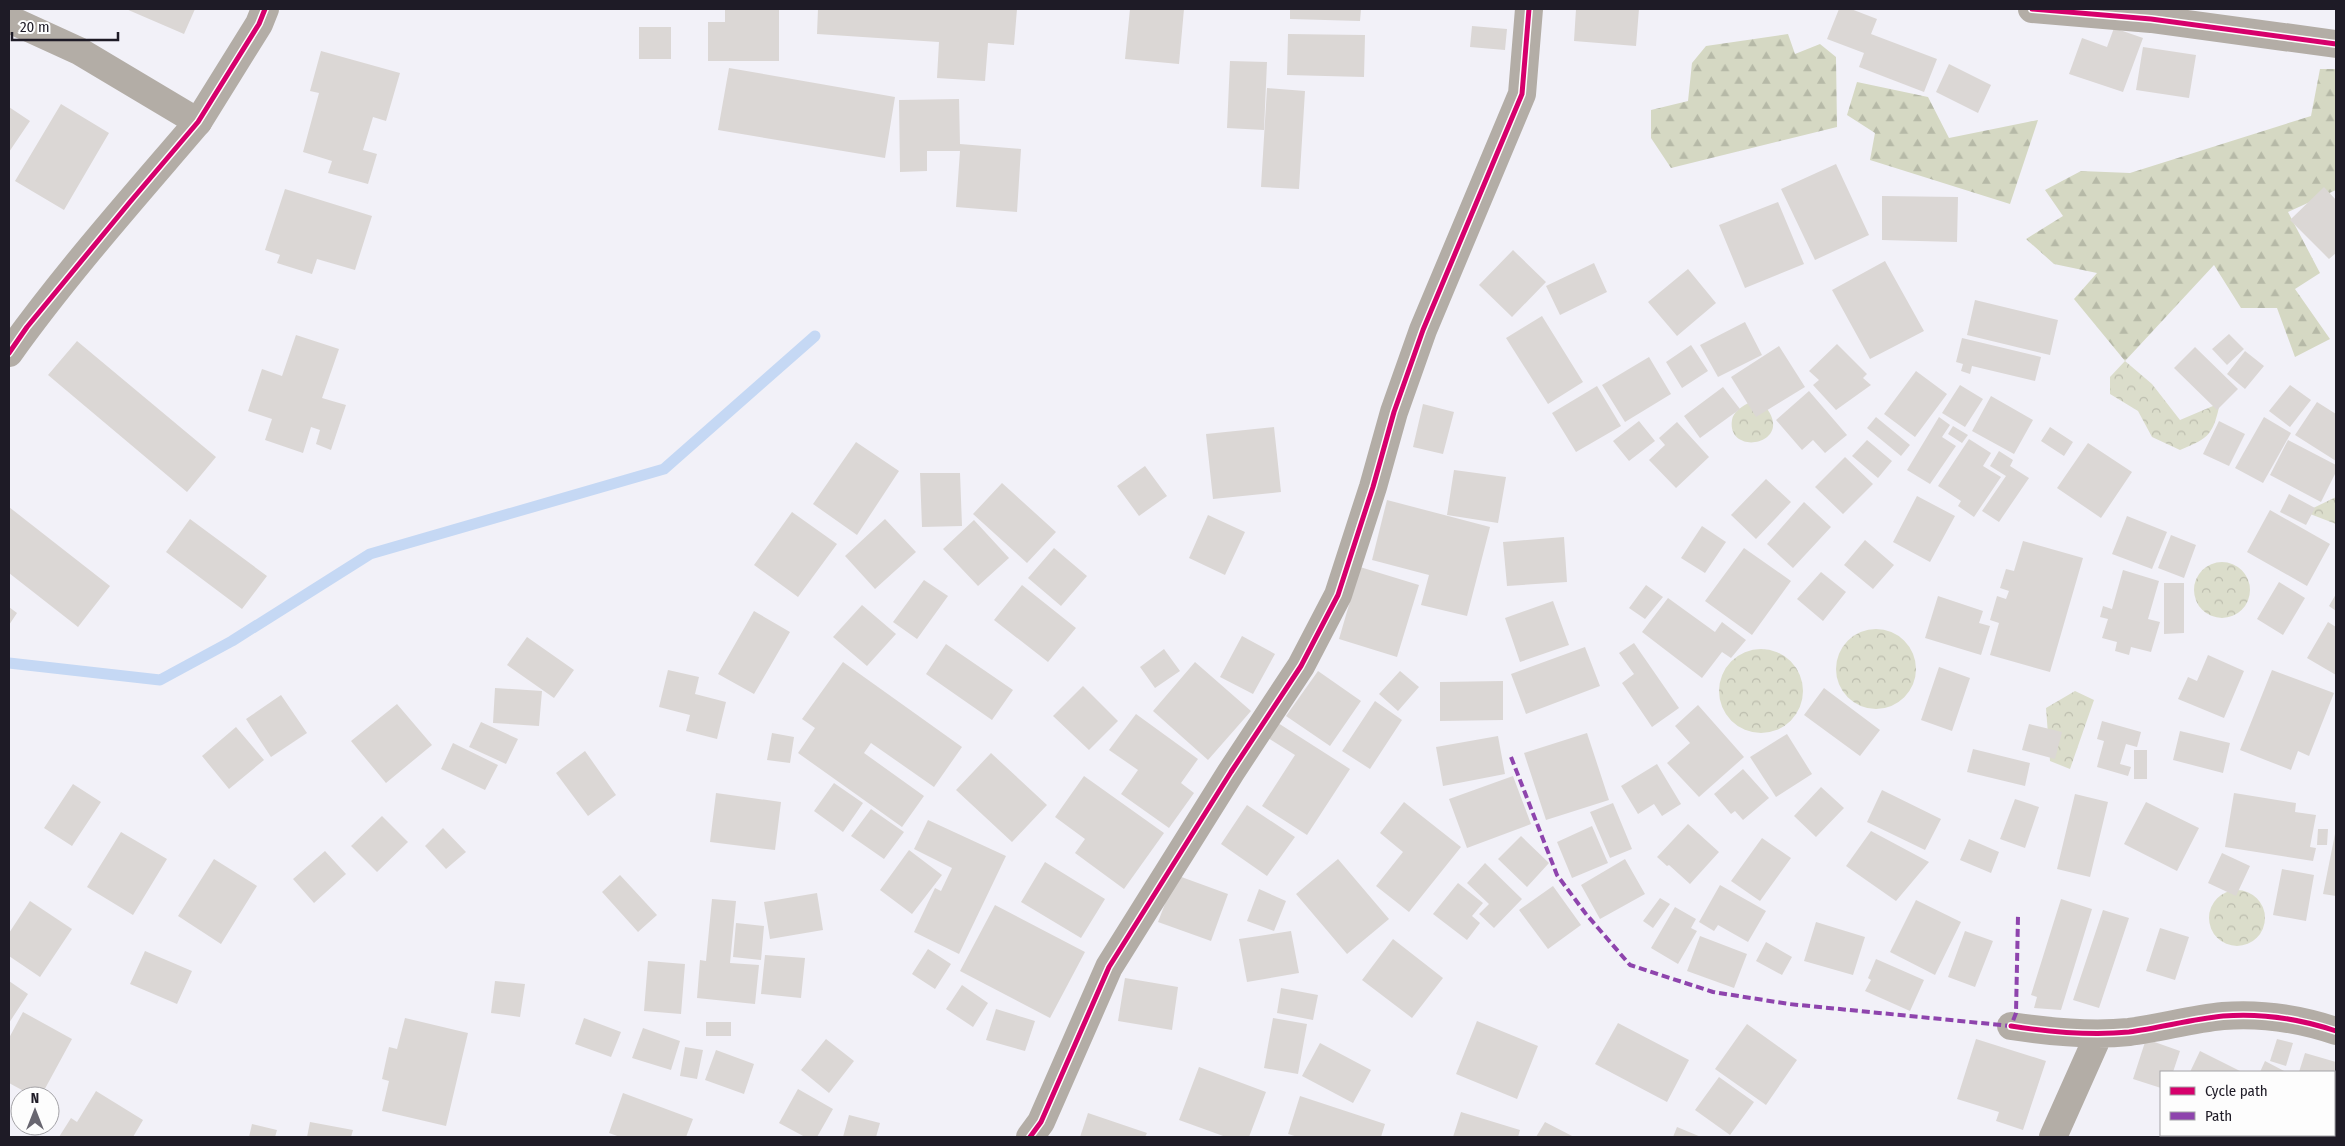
<svg xmlns="http://www.w3.org/2000/svg" width="2345" height="1146" viewBox="0 0 2345 1146" font-family="'Fira Sans Condensed',sans-serif">
  <style>
    .forest { fill: url(#forest-firs) }
    .park { fill: url(#park-crowns) }
    .lines { fill: none; stroke-linecap: round; stroke-linejoin: round }
    .stream { stroke: #c5d8f4; stroke-width: 11 }
    .building { fill: #dbd7d5 }
    .minor { stroke: #b3ada6; stroke-width: 28 }
    .tertiary { stroke: #b3ada6; stroke-width: 28 }
    .quiet { stroke: #8e44ad; stroke-width: 4; stroke-dasharray: 8 4; stroke-linecap: butt }
    .cycleway-casing { stroke: #fdfdfd; stroke-width: 8 }
    .cycleway { stroke: #d6006c; stroke-width: 5 }
  </style>
  <defs>
    <pattern id="forest-firs" width="22" height="20" patternUnits="userSpaceOnUse" patternTransform="scale(1.25)"><rect width="22" height="20" fill="#d5d8c3"/><path d="M5 1l3.5 6h-7zM16 11l3.5 6h-7z" fill="#b6b9a7"/></pattern>
    <pattern id="park-crowns" width="20" height="18" patternUnits="userSpaceOnUse" patternTransform="scale(1.25)"><rect width="20" height="18" fill="#dbddcb"/><path d="M2 6a3 3 0 1 1 6 0M12 15a3 3 0 1 1 6 0" fill="none" stroke="#bcbdae"/></pattern>
  </defs>
  <rect width="100%" height="100%" fill="#f2f1f8"/>
  <!-- forest -->
  <path class="forest" d="M1788,34L1795,54L1820,44L1836,57L1837,127L1671,168L1651,138V110L1688,101L1692,63L1706,46Z
    M2320,69H2336V190L2288,212L2320,273L2295,289L2330,339L2295,357L2277,308H2241L2214,265L2125,361L2074,299L2097,273L2054,264L2026,239L2063,216L2045,190L2081,171L2130,173L2311,116Z
    M1857,82L1928,97L1949,138L2038,120L2010,204L1870,160L1875,133L1847,115Z"/>
  <!-- park -->
  <path class="park" d="M2125,361L2152,384L2180,420L2220,403C2213,434 2210,438 2180,450L2152,437L2138,411L2110,394V377Z
    M1751,402L1764,405C1798,444 1726,458 1732,420C1733,412 1743,405 1751,402Z
    M2336,497V524L2305,512Z
    M2194 590a28 28 0 1 1 56 0a28 28 0 1 1-56 0Z
    M1836 669a40 40 0 1 1 80 0a40 40 0 1 1-80 0Z
    M1719 691a42 42 0 1 1 84 0a42 42 0 1 1-84 0Z
    M2075,691L2094,700L2070,769L2050,761L2046,708Z
    M2209 918a28 28 0 1 1 56 0a28 28 0 1 1-56 0Z"/>
  <g class="lines">
    <!-- stream -->
    <path class="stream" d="M9,663L160,680L232,641L370,554L664,469L815,336"/>
  </g>
  <!-- building -->
  <path class="building" d="M126,9H195L184,34Z
    M725,9H779V61H708V22H725Z
    M818,9H1017L1014,45L988,43L985,81L937,78L939,42L817,34Z
    M1130,9H1184L1179,64L1125,59Z
    M1290,9H1361L1360,21L1290,19Z
    M1576,9H1639L1636,46L1574,41Z
    M1839,9H1851L1877,19L1871,34L1937,59L1924,92L1859,67L1864,53L1827,39Z
    M1472,26L1507,29L1505,50L1470,47Z
    M639,27H671V59H639Z
    M2114,28L2143,38L2123,92L2069,74L2082,38L2107,47Z
    M1288,34L1365,35L1364,77L1287,75Z
    M2143,47L2196,55L2189,98L2136,90Z
    M321,51L400,73L386,121L373,117L363,150L377,154L368,184L328,173L332,161L303,152L319,93L310,91Z
    M1230,61L1267,62L1264,130L1227,128Z
    M1949,64L1991,85L1978,113L1936,92Z
    M729,68L895,97L885,158L718,130Z
    M1267,88L1305,91L1299,189L1261,187Z
    M959,99L960,144L1021,149L1017,212L956,207L960,151H927V171L900,172L899,100Z
    M61,104L109,133L64,210L15,181Z
    M9,107L30,121L9,152Z
    M1836,164L1869,235L1815,260L1781,189Z
    M2324,187L2336,200V253L2329,259L2290,220Z
    M285,189L372,216L355,270L317,259L312,274L277,263L280,255L265,250Z
    M1882,196L1958,197L1957,242L1882,240Z
    M1778,202L1804,264L1745,288L1719,225Z
    M1513,250L1546,282L1512,317L1479,285Z
    M1885,261L1924,331L1870,359L1832,290Z
    M1594,263L1607,292L1560,315L1546,286Z
    M1688,269L1716,303L1677,336L1648,302Z
    M1975,300L2058,320L2050,355L1967,335Z
    M1542,316L1583,382L1548,404L1506,338Z
    M1745,322L1762,355L1718,377L1700,345Z
    M2229,334L2244,349L2227,365L2212,349Z
    M296,335L339,349L322,398L346,405L331,450L316,444L320,430L311,427L303,453L265,440L272,419L248,411L262,369L282,376Z
    M1962,338L2041,357L2035,381L1972,366L1970,374L1961,371L1963,364L1956,362Z
    M77,341L216,457L187,492L48,375Z
    M1837,344L1867,374L1863,378L1871,385L1836,410L1813,385L1819,380L1809,371Z
    M1691,345L1708,371L1682,388L1666,362Z
    M1779,346L1805,387L1756,417L1731,377Z
    M2195,347L2238,389L2217,410L2174,368Z
    M2245,351L2264,366L2245,389L2227,374Z
    M1649,357L1671,394L1625,422L1602,385Z
    M1916,371L1947,394L1915,437L1884,414Z
    M1960,385L1983,399L1965,427L1942,413Z
    M2290,385L2311,400L2290,427L2269,411Z
    M1597,386L1621,426L1576,452L1552,413Z
    M1723,387L1740,409L1700,438L1684,416Z
    M1809,391L1847,435L1825,453L1813,440L1802,450L1776,420Z
    M1991,396L2033,420L2014,454L1972,431Z
    M2317,402L2336,414V461L2295,435Z
    M1423,404L1454,412L1443,454L1413,447Z
    M1876,417L1910,445L1901,456L1867,428Z
    M1939,417L1950,425L1942,437L1956,446L1930,484L1907,470Z
    M2264,417L2291,433L2263,483L2235,468Z
    M1639,421L1655,441L1629,461L1613,441Z
    M2219,421L2245,434L2229,466L2203,454Z
    M1677,422L1709,457L1676,488L1649,460L1665,445L1659,438Z
    M1953,426L1968,435L1962,443L1948,434Z
    M1274,427L1281,492L1213,499L1206,434Z
    M2050,427L2073,442L2064,456L2041,441Z
    M1969,439L1991,453L1983,466L2001,477L1974,517L1958,506L1961,501L1938,486Z
    M1867,440L1892,461L1878,478L1852,456Z
    M2288,440L2336,465V472L2321,502L2270,475Z
    M856,442L899,471L857,535L813,504Z
    M2088,443L2132,472L2101,518L2057,488Z
    M1999,451L2013,460L2010,466L2029,478L1999,522L1982,511L2006,476L1990,466Z
    M1845,457L1873,484L1843,514L1815,487Z
    M1145,466L1167,496L1139,516L1117,486Z
    M1454,470L1506,477L1498,523L1447,515Z
    M920,473H960L962,526L922,527Z
    M1766,479L1791,502L1756,539L1731,515Z
    M1002,483L1056,532L1027,563L973,514Z
    M2289,494L2315,508L2306,525L2280,512Z
    M1917,496L1955,516L1930,562L1893,542Z
    M1387,500L1490,527L1467,616L1421,605L1429,575L1372,560Z
    M1804,502L1831,527L1793,568L1767,544Z
    M9,507L110,586L78,627L9,573Z
    M2270,510L2330,544L2307,586L2247,552Z
    M792,512L837,544L798,597L754,565Z
    M1208,515L1245,532L1225,575L1189,558Z
    M2127,516L2167,532L2152,569L2112,554Z
    M190,519L267,576L242,609L166,552Z
    M885,519L916,552L875,589L845,556Z
    M974,520L1009,558L978,586L943,549Z
    M1702,526L1726,542L1705,573L1681,558Z
    M2171,535L2196,545L2184,578L2158,568Z
    M1564,537L1567,582L1507,586L1503,542Z
    M1865,540L1894,565L1873,589L1844,565Z
    M2023,541L2083,558L2050,672L1990,655L1999,623L1990,620L1997,596L2006,599L2009,591L2000,588L2006,569L2014,571Z
    M1054,548L1087,576L1061,606L1028,578Z
    M1744,548L1791,581L1752,635L1705,601Z
    M1360,567L1419,585L1397,657L1339,639Z
    M2123,570L2159,581L2148,619L2160,622L2151,652L2131,647L2129,655L2115,651L2117,642L2102,638L2108,619L2100,617L2103,606L2112,609Z
    M1821,572L1846,592L1823,621L1797,599Z
    M924,580L948,596L917,639L893,622Z
    M2279,582L2305,598L2283,635L2257,619Z
    M2164,583H2184V633L2164,634Z
    M1022,585L1076,628L1048,662L994,620Z
    M1646,585L1663,597L1645,619L1629,608Z
    M2336,594V611L2329,606Z
    M1938,596L1983,611L1979,623L1990,626L1981,655L1925,638Z
    M1668,598L1715,632L1722,622L1746,640L1731,658L1722,652L1702,678L1642,632Z
    M1553,601L1569,645L1520,662L1505,618Z
    M862,605L896,634L867,666L833,637Z
    M9,607L17,613L9,625Z
    M754,611L790,632L754,694L718,674Z
    M2328,622L2336,627V675L2307,658Z
    M1242,636L1275,654L1253,694L1220,677Z
    M527,637L574,670L554,698L507,665Z
    M1634,643L1679,708L1652,727L1622,683L1634,674L1619,653Z
    M946,644L1013,690L992,720L926,674Z
    M1585,647L1600,686L1526,714L1511,674Z
    M1164,649L1180,671L1155,688L1140,667Z
    M2208,655L2244,671L2224,718L2178,699L2188,677L2197,681Z
    M843,662L962,747L934,787L871,743L864,753L924,796L902,827L798,753L815,728L802,719Z
    M1195,662L1251,711L1208,760L1153,711Z
    M1939,667L1970,678L1952,731L1921,720Z
    M668,670L699,677L695,694L726,702L717,739L686,731L690,715L659,707Z
    M2272,670L2334,693L2309,756L2298,751L2291,770L2240,750Z
    M1318,671L1361,701L1330,746L1286,716Z
    M1400,671L1419,687L1398,711L1379,694Z
    M1503,681V720L1440,721V682Z
    M1083,686L1118,721L1089,750L1053,716Z
    M495,688L542,691L539,726L493,723Z
    M1824,688L1880,730L1860,756L1804,715Z
    M281,695L307,733L271,757L246,719Z
    M1375,701L1402,720L1370,769L1342,751Z
    M397,704L432,745L386,783L351,741Z
    M1698,705L1744,757L1699,797L1667,763L1690,743L1675,726Z
    M1136,714L1198,759L1181,783L1194,793L1169,828L1121,794L1138,770L1109,750Z
    M2102,721L2141,732L2137,747L2126,744L2120,764L2131,767L2128,776L2097,767L2104,741L2097,739Z
    M481,722L518,739L506,764L469,747Z
    M1278,723L1350,769L1307,835L1262,806L1295,755L1268,738Z
    M2029,724L2062,732L2055,759L2022,750Z
    M236,727L264,760L229,789L202,756Z
    M2180,731L2230,743L2223,773L2173,760Z
    M772,733L794,737L790,763L767,760Z
    M1587,733L1609,800L1546,820L1524,753Z
    M1787,734L1812,774L1776,797L1750,757Z
    M1498,736L1505,774L1443,786L1436,747Z
    M453,743L498,765L485,790L441,769Z
    M1973,749L2030,763L2025,786L1967,772Z
    M2134,750H2147V779H2134Z
    M585,751L616,795L588,816L556,773Z
    M991,753L1047,805L1012,842L956,790Z
    M1657,764L1681,804L1662,816L1654,804L1638,814L1621,786Z
    M1743,769L1769,798L1743,820L1735,811L1731,814L1714,794Z
    M1084,776L1164,833L1124,889L1075,853L1085,839L1055,817Z
    M1513,776L1531,824L1467,848L1449,799Z
    M834,783L863,803L843,832L814,811Z
    M73,784L101,802L72,846L44,828Z
    M1821,787L1844,808L1816,837L1794,816Z
    M1882,790L1941,819L1925,850L1867,822Z
    M716,793L781,802L775,850L710,842Z
    M2234,793L2296,803L2295,812L2316,815L2310,847L2316,848L2313,861L2225,847Z
    M2075,794L2108,802L2090,877L2057,869Z
    M2015,799L2039,807L2025,848L2000,839Z
    M1404,802L1461,847L1409,912L1376,886L1403,852L1380,833Z
    M2146,802L2199,828L2177,871L2124,844Z
    M1613,803L1632,849L1610,858L1590,812Z
    M1247,805L1295,837L1267,876L1221,844Z
    M871,809L904,832L884,859L851,836Z
    M382,816L408,842L377,872L351,846Z
    M928,820L1006,856L959,954L914,932L935,888L941,891L952,868L914,849Z
    M1688,824L1719,852L1690,884L1669,865L1667,866L1657,857Z
    M1592,826L1608,863L1572,878L1557,842Z
    M443,828L466,852L446,869L425,846Z
    M2318,829H2328L2327,845H2317Z
    M1871,831L1929,862L1896,901L1846,866Z
    M121,832L167,859L133,915L87,887Z
    M2335,834H2336V896L2323,894Z
    M1521,836L1549,863L1527,887L1498,859Z
    M1762,838L1791,858L1760,901L1731,881Z
    M1969,839L1999,852L1991,873L1960,860Z
    M909,850L942,875L912,914L880,890Z
    M325,851L346,874L314,903L293,879Z
    M2222,853L2250,866L2236,896L2208,883Z
    M214,859L257,886L221,944L178,916Z
    M1338,859L1389,919L1347,954L1296,894Z
    M1625,859L1645,894L1600,919L1581,885Z
    M1045,862L1105,899L1081,938L1021,902Z
    M1485,863L1522,899L1494,928L1479,914L1489,904L1467,883Z
    M2282,869L2314,875L2306,921L2273,915Z
    M620,875L657,915L638,932L602,892Z
    M1176,875L1228,894L1211,941L1158,922Z
    M1458,883L1483,903L1472,916L1480,923L1467,940L1433,914Z
    M1720,885L1766,911L1748,942L1718,925L1714,931L1699,922Z
    M1553,886L1581,925L1548,949L1519,910Z
    M1259,889L1286,901L1274,931L1247,921Z
    M817,893L823,930L770,939L764,902Z
    M1660,898L1670,904L1653,928L1643,921Z
    M712,899L736,901L730,963L759,965L755,1004L697,998L700,960L706,961Z
    M2061,899L2092,909L2061,1010L2034,1008L2037,997L2031,995Z
    M1916,900L1961,922L1935,975L1890,952Z
    M30,901L72,929L40,977L9,956V933Z
    M995,905L1085,952L1050,1018L960,971Z
    M1675,907L1696,919L1691,928L1697,931L1678,964L1651,948Z
    M2103,910L2129,918L2099,1008L2073,1000Z
    M1816,922L1865,937L1853,975L1804,961Z
    M736,923L764,926L761,960L733,957Z
    M2160,928L2189,937L2175,980L2146,971Z
    M1291,931L1299,973L1247,982L1239,939Z
    M1965,931L1993,941L1975,987L1948,977Z
    M1700,936L1747,954L1734,988L1687,971Z
    M1393,939L1443,978L1412,1018L1362,980Z
    M1766,942L1792,957L1782,975L1756,961Z
    M928,949L951,964L935,989L912,974Z
    M145,951L192,971L177,1004L130,984Z
    M765,955L805,958L801,998L761,994Z
    M1876,959L1924,980L1910,1011L1865,991L1871,980L1868,978Z
    M648,961L685,964L681,1014L644,1011Z
    M1125,978L1178,987L1172,1030L1118,1021Z
    M9,981L28,994L9,1023Z
    M495,981L525,984L520,1017L491,1013Z
    M962,985L988,1003L973,1027L946,1009Z
    M1281,988L1318,995L1313,1020L1277,1013Z
    M996,1009L1035,1021L1025,1051L986,1040Z
    M23,1012L72,1039L41,1096H33L9,1083V1038Z
    M405,1018L468,1033L446,1126L382,1111L389,1081L382,1079L389,1047L397,1049Z
    M584,1018L621,1032L611,1057L575,1044Z
    M1273,1018L1307,1024L1298,1074L1264,1068Z
    M1477,1021L1538,1046L1517,1099L1456,1074Z
    M706,1022H731V1036H706Z
    M1618,1023L1689,1060L1667,1102L1595,1064Z
    M1747,1024L1797,1060L1766,1105L1715,1069Z
    M643,1028L680,1041L671,1070L632,1058Z
    M826,1039L854,1061L829,1093L801,1070Z
    M1976,1039L2046,1061L2023,1130L1996,1121L1999,1112L1957,1099Z
    M2146,1039L2180,1051L2173,1072H2161V1088L2133,1079Z
    M2277,1039L2293,1043L2286,1066L2270,1061Z
    M1320,1043L1371,1070L1353,1103L1302,1076Z
    M685,1047L703,1050L697,1079L680,1076Z
    M716,1050L754,1064L744,1094L705,1080Z
    M2200,1051L2242,1072H2190Z
    M2305,1053L2336,1062V1137L2322,1135H2334V1072H2299Z
    M2265,1061L2286,1072H2260Z
    M1199,1067L1266,1092L1249,1137H1226L1179,1120Z
    M1719,1077L1754,1102L1730,1135L1695,1110Z
    M798,1089L833,1109L817,1137H805L779,1123Z
    M96,1091L143,1120L133,1137H59L71,1118L77,1122Z
    M623,1093L693,1119L686,1137H620L609,1133Z
    M1300,1096L1385,1124L1381,1137H1298L1288,1134Z
    M1461,1112L1520,1130L1518,1137H1453Z
    M1088,1113L1147,1133L1145,1137H1080Z
    M849,1115L880,1123L876,1137H843Z
    M310,1122L353,1130L351,1137H307Z
    M1545,1122L1574,1137H1536Z
    M252,1124L277,1130L275,1137H249Z
    M1677,1127L1701,1137H1673Z
    M2241,1135H2263L2262,1137H2246Z"/>
  <g class="lines">
    <!-- minor -->
    <path class="minor" d="M2032,9L2151,19L2336,44
      M9,353C67,272 134,197 198,122
      M2011,1026C2050,1032 2089,1036 2129,1032C2160,1028 2192,1019 2223,1016C2261,1013 2300,1019 2336,1031
      M1030,1137L1041,1122L1109,967L1231,772L1301,666L1338,595L1373,487L1394,412L1423,330L1522,94L1529,9
      M2053,1137L2099,1034"/>
    <!-- tertiary -->
    <path class="tertiary" d="M9,19L79,51L198,122L259,24L265,9"/>
    <!-- quiet -->
    <path class="quiet" d="M1511,757L1557,875L1586,914L1630,965L1713,992L1789,1004L2011,1026L2016,1013L2018,916"/>
    <!-- cycleway casing -->
    <g class="cycleway-casing">
      <path id="cycleway" d="M2032,9L2151,19L2336,44
        M9,353L27,327L130,202L198,122L259,24L265,9
        M2011,1026C2050,1032 2089,1036 2129,1032C2160,1028 2192,1019 2223,1016C2261,1013 2300,1019 2336,1031
        M1030,1137L1041,1122L1109,967L1231,772L1301,666L1338,595L1373,487L1394,412L1423,330L1522,94L1529,9"/>
    </g>
    <!-- cycleway -->
    <use href="#cycleway" class="cycleway"/>
  </g>
  <!-- border -->
  <rect width="2345" height="1146" fill="none" stroke="#1e1b26" stroke-width="20"/>
  <!-- legend -->
  <rect x="2160" y="1071" width="175" height="65" fill="#fdfdfd" stroke="#a4a3a7"/>
  <rect x="2170" y="1087" width="25" height="8" fill="#d6006c" stroke="#a4a3a7"/>
  <text x="2205" y="1096" font-size="15" fill="#1e1b26">Cycle path</text>
  <rect x="2170" y="1112" width="25" height="8" fill="#8e44ad" stroke="#a4a3a7"/>
  <text x="2205" y="1121" font-size="15" fill="#1e1b26">Path</text>
  <!-- north arrow -->
  <g transform="translate(35 1111)"><circle r="24" fill="#fdfdfd" stroke="#a4a3a7"/>
  <path d="M0-4L9 19L0 12L-9 19Z" fill="#686670"/>
  <text y="-8" font-size="14" font-weight="bold" text-anchor="middle" fill="#1e1b26">N</text>
  </g>
  <!-- scale -->
  <path d="M12 32v8h106v-8" fill="none" stroke="#1e1b26" stroke-width="2.5"/>
  <text x="20" y="32" font-size="15" fill="#1e1b26" stroke="#fdfdfd" stroke-width="4" paint-order="stroke">20 m</text>
</svg>
